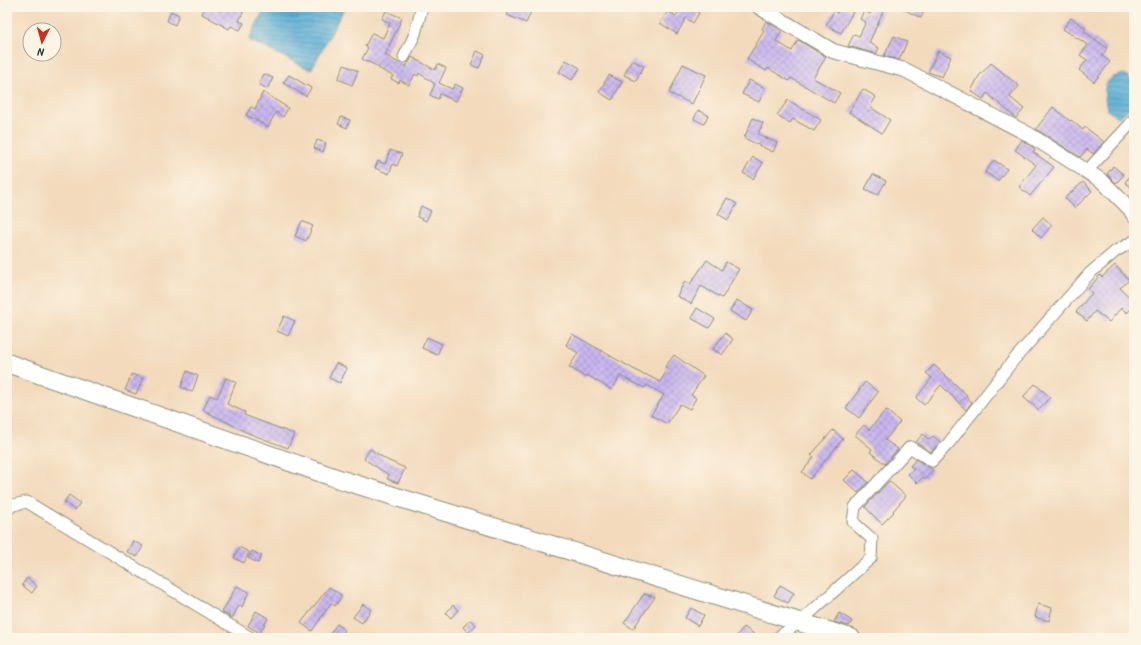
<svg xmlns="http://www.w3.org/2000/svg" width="1141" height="645" viewBox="0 0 1141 645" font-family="Kalam,sans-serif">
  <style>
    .water { fill: url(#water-rules); stroke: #3d7686 }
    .building { fill: url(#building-cross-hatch) }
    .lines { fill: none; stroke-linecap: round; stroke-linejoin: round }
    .minor-casing { stroke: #898c78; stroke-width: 13 }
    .tertiary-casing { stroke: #898c78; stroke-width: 16 }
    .primary-casing { stroke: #898c78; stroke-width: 20 }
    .minor { stroke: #fff; stroke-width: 11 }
    .tertiary { stroke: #fff; stroke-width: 14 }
    .primary { stroke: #fff; stroke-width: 18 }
  </style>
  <defs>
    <pattern id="water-rules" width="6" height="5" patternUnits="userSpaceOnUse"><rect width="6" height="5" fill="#5bafd7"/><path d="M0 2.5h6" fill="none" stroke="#4b90af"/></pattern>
    <pattern id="building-cross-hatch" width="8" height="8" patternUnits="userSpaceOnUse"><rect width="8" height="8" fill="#cab7f0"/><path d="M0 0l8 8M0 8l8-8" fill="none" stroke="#a396c3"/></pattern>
  </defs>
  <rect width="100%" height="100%" fill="#fcf5e5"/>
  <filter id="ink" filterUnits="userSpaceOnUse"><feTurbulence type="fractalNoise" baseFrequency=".025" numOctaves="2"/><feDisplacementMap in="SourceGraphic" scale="8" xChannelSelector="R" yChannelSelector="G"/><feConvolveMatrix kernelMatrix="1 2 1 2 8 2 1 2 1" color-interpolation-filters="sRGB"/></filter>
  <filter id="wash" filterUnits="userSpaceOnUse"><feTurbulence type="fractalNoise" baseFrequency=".012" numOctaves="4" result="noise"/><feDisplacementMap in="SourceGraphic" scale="16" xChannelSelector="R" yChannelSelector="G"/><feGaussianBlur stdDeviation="0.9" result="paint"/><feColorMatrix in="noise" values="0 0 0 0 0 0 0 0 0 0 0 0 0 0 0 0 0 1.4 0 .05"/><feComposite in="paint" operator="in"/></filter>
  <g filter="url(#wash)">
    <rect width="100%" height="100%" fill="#f3dabc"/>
    <!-- water -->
    <path class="water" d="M265,7H340L344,9L311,70L249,40Z
      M1125,74L1134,83C1134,99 1133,109 1118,117L1107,110C1103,90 1102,77 1125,74Z"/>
    <g id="blocks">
      <!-- building -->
      <path class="building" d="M205,7H212L221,11L224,7H239L244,10L239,21L244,23L240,30L231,26L229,29L202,14Z
        M511,7H520L531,12L526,23L507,15Z
        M682,7H689L699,13L693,23L686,18L677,34L660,23L668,11L676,16Z
        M841,7H845L853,12L841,33L826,25L834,11L837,13Z
        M873,7H885L869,43L879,48L876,54L848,46L854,34L859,36L866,22L860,19L864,11L870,14Z
        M899,7H926L921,18Z
        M171,11L179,15L175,25L167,21Z
        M386,11L402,18L385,55L406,67L412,57L435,70L438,64L446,68L439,83L452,89L455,84L463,88L456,101L440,94L438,99L430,95L435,84L419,73L418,76L415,74L409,85L400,80L399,83L391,79L393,76L378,68L379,67L362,59L368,48L365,46L372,33L383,38L390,23L382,19Z
        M1071,18L1086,28L1084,31L1107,48L1102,56L1110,62L1094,82L1079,70L1087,60L1080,55L1088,45L1063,29Z
        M766,21L782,31L776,41L792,51L798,40L826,57L813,78L840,93L834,103L791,78L789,81L768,68L766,71L747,59L764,31L762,29Z
        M894,36L907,42L899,60L884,56Z
        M477,51L485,55L479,68L471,65Z
        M938,51L951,57L942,77L928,72Z
        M566,60L580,68L572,80L559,72Z
        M632,60L644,66L636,81L624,75Z
        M991,63L1019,86L1010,97L1024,109L1016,118L987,93L983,99L971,91L979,76Z
        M683,64L706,75L692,104L669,93Z
        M344,65L358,71L352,85L338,79Z
        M264,74L273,78L267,89L259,84Z
        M289,75L311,88L306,96L283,83Z
        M609,75L622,82L612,100L599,92Z
        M749,80L765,88L759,102L742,94Z
        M863,89L876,97L870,107L890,120L882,133L849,112Z
        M263,92L288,108L283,117L276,112L268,127L246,115L251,107L255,109Z
        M788,100L821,120L814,131L793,119L790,123L777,115Z
        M1053,107L1070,121L1071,120L1083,130L1085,127L1104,142L1093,154L1087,149L1080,157L1036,129Z
        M698,110L708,115L704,124L694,119Z
        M341,117L350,120L347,128L338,124Z
        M753,118L763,123L758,134L777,143L773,152L744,138Z
        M317,140L326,143L323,152L314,148Z
        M1022,140L1035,149L1033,152L1054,167L1030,196L1019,187L1036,165L1015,150Z
        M390,150L402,154L397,166L393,164L389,174L375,168L378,161L385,164Z
        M753,157L763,163L753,179L743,173Z
        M994,160L1007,169L998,181L985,172Z
        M1113,166L1124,175L1116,183L1107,174Z
        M1134,172V190L1125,182Z
        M873,174L886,181L878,195L865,189Z
        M1083,182L1092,191L1075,208L1065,198Z
        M727,198L737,204L728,220L718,214Z
        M421,206L431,211L426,221L417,217Z
        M1043,217L1052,225L1041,238L1032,229Z
        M302,221L313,226L306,241L295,236Z
        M707,260L722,270L726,262L739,269L722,298L701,286L691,304L677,296L685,281L690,284Z
        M1115,265L1129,280L1120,288L1134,301V306L1127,313L1121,308L1109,322L1095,311L1087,321L1076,312L1092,293L1088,289L1100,275L1102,277Z
        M737,300L753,310L746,321L730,311Z
        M697,308L715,319L709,328L691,318Z
        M284,316L295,321L288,336L277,331Z
        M725,333L733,339L722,355L713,349Z
        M572,334L644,375L645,374L660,382L668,369L665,367L674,355L704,376L691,395L696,398L690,409L680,404L667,424L651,415L664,395L647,385L645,388L620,376L612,390L587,375L585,377L569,367L578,353L566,345Z
        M427,337L442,344L437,355L422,348Z
        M336,363L347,368L340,383L329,378Z
        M934,365L967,395L966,397L972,402L966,410L941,385L924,405L916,398L932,378L926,373Z
        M187,371L198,376L192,392L181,387Z
        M132,374L143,379L136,394L125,390Z
        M226,378L236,382L227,404L245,412L244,415L294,434L288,448L248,433L203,410L210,395L217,398Z
        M865,382L878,392L859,418L846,408Z
        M1035,384L1050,397L1039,410L1023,397Z
        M886,410L900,422L885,440L898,449L885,464L870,452L872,449L855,435L864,425L869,430Z
        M833,430L843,439L810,479L802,472L814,457L811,455Z
        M923,434L929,440L933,436L940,442L931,452L916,442Z
        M370,449L387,460L405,468L398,483L387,479L389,475L364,459Z
        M916,459L933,470L925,479L923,477L917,483L908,474L914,469L910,466Z
        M854,470L868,482L858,493L844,480Z
        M889,481L906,496L893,511L894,512L882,524L865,507Z
        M69,495L80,503L75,510L64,502Z
        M133,541L143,546L137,557L127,552Z
        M239,547L249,552L244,563L234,558Z
        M252,551L262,556L258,563L248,558Z
        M27,578L37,586L32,593L22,585Z
        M780,585L794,593L788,603L774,596Z
        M237,586L249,592L242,607L239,605L232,618L222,612Z
        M329,587L342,596L335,606L331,603L312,631L301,623Z
        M644,594L655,597L633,629L624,623Z
        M363,604L371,610L362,623L353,617Z
        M1038,604L1052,608L1049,621L1035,617Z
        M453,605L458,610L451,618L446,613Z
        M691,608L704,615L698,626L685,618Z
        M256,611L268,618L260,633L248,626Z
        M839,613L852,621L849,626L834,622Z
        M470,620L476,625L468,633L463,627Z
        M337,624L345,630L340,638H327Z
        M744,627L759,638H735Z"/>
    </g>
  </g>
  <g filter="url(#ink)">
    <use href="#blocks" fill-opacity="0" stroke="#898c78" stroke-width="1"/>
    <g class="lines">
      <!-- minor casing -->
      <g class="minor-casing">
        <path id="minor" d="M404,57L415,34L422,7
          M1086,172L1134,120
          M7,510L13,505L27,502L251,638
          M777,638L800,622L871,558L872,539L853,522L855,507L910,447L932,461L948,444L1012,362L1090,273L1116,251L1134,241"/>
      </g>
      <!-- tertiary casing -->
      <g class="tertiary-casing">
        <path id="tertiary" d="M759,7L833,51L905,70L1028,134L1102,181L1130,209L1134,216"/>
      </g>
      <!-- primary casing -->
      <g class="primary-casing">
        <path id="primary" d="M7,363L339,479L851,638"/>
      </g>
      <!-- minor -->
      <use href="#minor" class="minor"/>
      <!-- tertiary -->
      <use href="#tertiary" class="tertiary"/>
      <!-- primary -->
      <use href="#primary" class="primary"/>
    </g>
  </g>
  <!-- margin -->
  <rect width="1141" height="645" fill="none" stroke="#fcf5e5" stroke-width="24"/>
  <!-- north arrow -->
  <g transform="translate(42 42) rotate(186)"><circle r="19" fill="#fcf5e5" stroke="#a4ab9e"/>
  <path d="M0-3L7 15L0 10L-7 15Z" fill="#c8321e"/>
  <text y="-6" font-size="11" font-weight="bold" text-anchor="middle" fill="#1f3d34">N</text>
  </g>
</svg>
